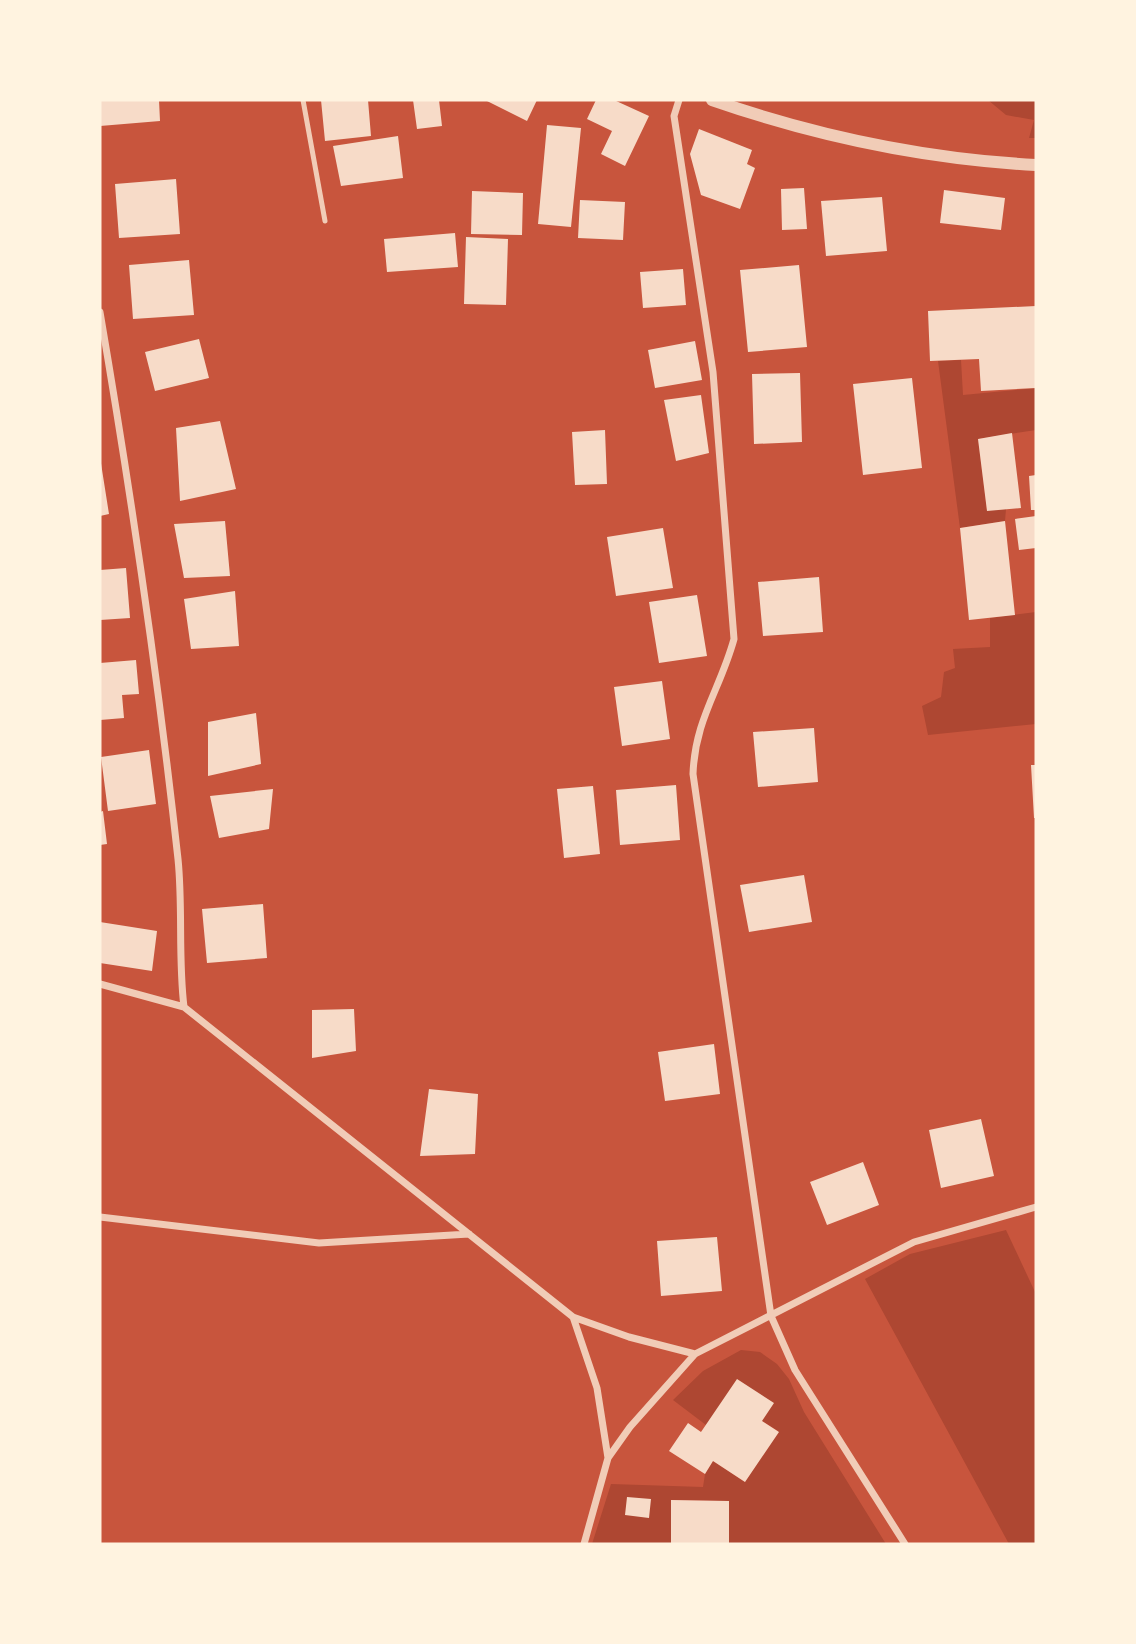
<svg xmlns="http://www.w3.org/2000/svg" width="1136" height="1644" viewBox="0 0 1136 1644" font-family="'Source Sans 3',sans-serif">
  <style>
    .green { fill: #ae4732 }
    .building { fill: #f7dbc8 }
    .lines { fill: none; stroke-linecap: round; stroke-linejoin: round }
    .service { stroke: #f1ccb7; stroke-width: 5 }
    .minor { stroke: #f1ccb7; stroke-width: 7 }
    .tertiary { stroke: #f1ccb7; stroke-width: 12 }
  </style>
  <rect width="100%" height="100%" fill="#c8553d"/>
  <!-- green -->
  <path class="green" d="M988,100H1036V138H1029L1034,120L1006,115Z
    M961,360L963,395L1036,388V430L978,439L987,510L1006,509L1005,521L960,528L938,361Z
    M1036,612V724L928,735L922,706L941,697L944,672L955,668L953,649L990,647V618Z
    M1006,1230L1036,1294V1544H1009L865,1279L910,1254Z
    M741,1350L760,1352L777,1364L789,1379L804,1412L886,1544H729V1501L672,1500L671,1544H592L611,1484L703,1487L705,1474L713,1461L745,1482L778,1431L762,1421L706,1425L673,1400L703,1371Z"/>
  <!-- building -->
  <path class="building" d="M100,100H159L160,121L100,126Z
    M321,100H368L371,136L325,141Z
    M413,100H439L442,126L417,129Z
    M485,100H537L527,121Z
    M596,100H614L649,116L625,166L601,154L612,131L587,119Z
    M547,125L581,128L571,227L538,224Z
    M699,129L752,150L747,164L755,168L740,209L701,195L690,154Z
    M398,136L403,178L341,186L333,146Z
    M176,179L180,234L119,238L115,184Z
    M804,188L807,229L782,230L781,189Z
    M944,190L1005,198L1001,230L940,223Z
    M472,191L523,193L522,235L471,234Z
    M882,197L887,251L826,256L821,201Z
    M580,200L625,202L623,240L578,238Z
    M455,233L458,267L387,272L384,239Z
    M466,237L508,239L506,305L464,304Z
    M189,260L194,315L133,319L129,265Z
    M799,265L807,347L748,352L740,270Z
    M683,269L686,305L643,308L640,272Z
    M1036,306V388L981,391L979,359L930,361L928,311Z
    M199,339L209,378L155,391L145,352Z
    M695,341L702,380L655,388L648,350Z
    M800,373L802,442L754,444L752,374Z
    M912,378L922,468L863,475L853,384Z
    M701,395L709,453L676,461L664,400Z
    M220,421L236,489L180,501L176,428Z
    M605,430L607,484L575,485L572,432Z
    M1012,433L1021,508L987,511L978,439Z
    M100,457L109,514L100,516Z
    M1036,475V510H1031L1029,476Z
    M1036,516V548L1019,550L1015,519Z
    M225,521L230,576L184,578L174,524Z
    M1005,521L1015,615L969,620L960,528Z
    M663,528L673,588L616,596L607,537Z
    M126,568L130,618L100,620V570Z
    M819,577L823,632L763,636L758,582Z
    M235,591L239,646L191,649L184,599Z
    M697,595L707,656L659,663L649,602Z
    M136,660L139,694L122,695L124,718L100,720V663Z
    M662,681L670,739L622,746L614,687Z
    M256,713L261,764L208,776V722Z
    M814,728L818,782L758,787L753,732Z
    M149,750L156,804L108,811L101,757Z
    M1031,765H1036V818H1034Z
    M676,785L680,840L620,845L616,790Z
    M593,786L600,854L564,858L557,789Z
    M273,789L269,829L219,838L210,796Z
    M103,811L107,844L100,845V812Z
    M804,875L812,922L749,932L740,885Z
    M263,904L267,958L207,963L202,909Z
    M100,922L157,931L152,971L100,963Z
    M354,1009L356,1051L312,1058V1010Z
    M714,1044L720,1094L665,1101L658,1052Z
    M429,1089L478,1094L475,1154L420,1156Z
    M981,1119L994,1176L941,1188L929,1130Z
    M863,1162L879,1205L827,1225L810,1182Z
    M717,1237L722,1291L661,1296L657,1241Z
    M737,1379L774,1403L762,1421L779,1432L745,1482L713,1461L705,1474L669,1451L688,1423L701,1432Z
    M627,1497L651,1499L649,1518L625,1515Z
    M671,1500L729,1501V1544H671Z"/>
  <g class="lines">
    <!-- service -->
    <path class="service" d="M303,100L325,221"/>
    <!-- minor -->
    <path class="minor" d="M679,100L674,116L713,372L734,639C720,690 695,719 693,774L771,1316L795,1370L905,1544
      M100,312C131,494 158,676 178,859C183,908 178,958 184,1007L573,1317L629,1337L695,1354
      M100,984L184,1007
      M100,1217L319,1243L469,1234
      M573,1317L597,1388L608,1458
      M584,1544L608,1458L630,1427L695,1354L914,1242L1036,1207"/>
    <!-- tertiary -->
    <path class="tertiary" d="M712,100C816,136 926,159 1036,165"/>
  </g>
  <!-- border -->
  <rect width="1136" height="1644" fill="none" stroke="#fff3e0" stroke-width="203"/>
</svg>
